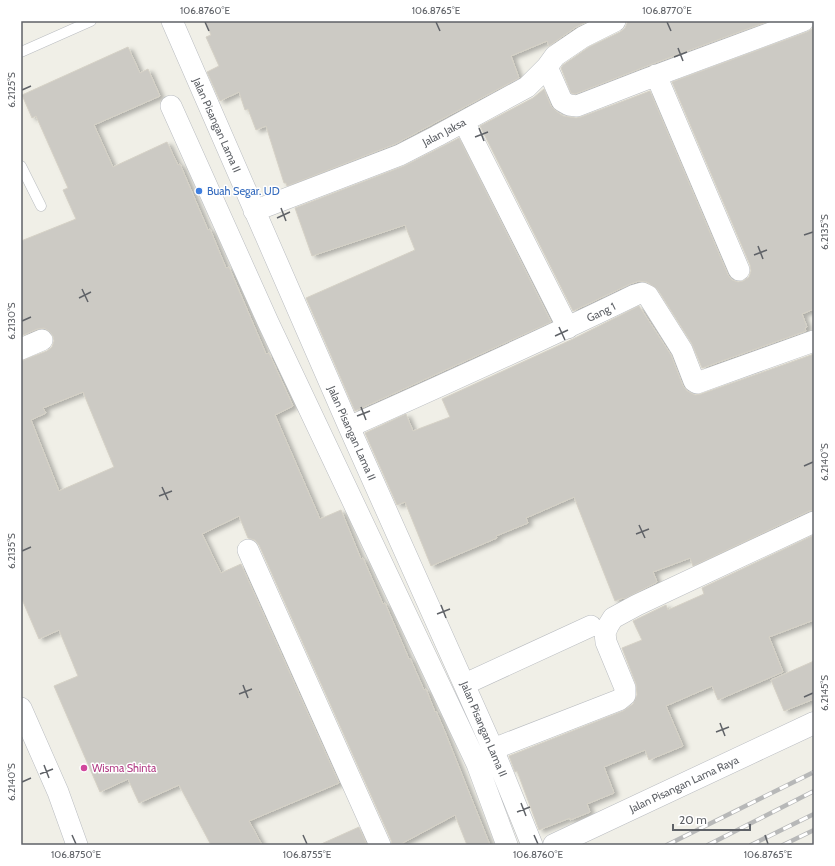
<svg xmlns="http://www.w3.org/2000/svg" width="835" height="866" viewBox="0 0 835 866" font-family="Cabin,sans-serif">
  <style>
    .building { fill: #cccac4; stroke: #d5d1c6; fill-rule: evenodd; filter: url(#shadow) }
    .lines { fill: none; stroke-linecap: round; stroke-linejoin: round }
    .lane-casing { stroke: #b9bcc0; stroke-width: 11 }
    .street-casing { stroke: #b9bcc0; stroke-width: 22 }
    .secondary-casing { stroke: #b8bbc0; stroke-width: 23 }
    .lane { stroke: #fff; stroke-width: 10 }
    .street { stroke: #fff; stroke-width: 21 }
    .secondary { stroke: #fff; stroke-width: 22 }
    .rail-casing { stroke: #b7b8b8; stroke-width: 4.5 }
    .rail { stroke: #fff; stroke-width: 3; stroke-dasharray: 9; stroke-linecap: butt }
    .ticks { fill: none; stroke: #5f6267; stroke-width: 1.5 }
    .shop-dot { fill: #3f7fe0; stroke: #fff; stroke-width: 1.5 }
    .hotel-dot { fill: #d1479c; stroke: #fff; stroke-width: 1.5 }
    .labels { text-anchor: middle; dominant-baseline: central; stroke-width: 3; stroke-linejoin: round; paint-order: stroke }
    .street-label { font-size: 11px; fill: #5f6267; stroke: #fff }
    .shop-label { font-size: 11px; fill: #366cbe; stroke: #fff; text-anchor: start }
    .hotel-label { font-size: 11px; fill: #b23c85; stroke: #fff; text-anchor: start }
    .neatline { fill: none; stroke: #5f6267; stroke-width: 1.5 }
    .ticks-label { font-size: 10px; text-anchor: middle; fill: #5f6267 }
  </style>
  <defs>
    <filter id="shadow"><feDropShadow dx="4.5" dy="2.5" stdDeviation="2" flood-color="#0004"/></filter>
  </defs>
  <rect width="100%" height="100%" fill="#f0efe7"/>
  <!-- building -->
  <path class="building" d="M205,21H588L576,27L549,46L547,41L511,56L519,78L395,144L287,186L286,183H284L266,126L256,130L248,109L245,110L239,92L220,101L207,72L219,66L206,37L211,35Z
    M628,21H769L652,64L575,94L571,93L561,68L563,65L589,47L620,32L625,28Z
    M814,25V309L802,314L807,327L805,328L806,331L702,368L692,344L658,290L647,282L639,281L630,284L573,311L480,126L533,98L544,89L551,106L556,111L563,116L576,118L581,117L650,91L728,275L732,280L738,282L743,281L749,277L751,271L750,265L672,82L807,32L812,29Z
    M128,47L140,73L148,69L160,96L94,125L113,167L167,142L178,165L180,164L208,230L210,229L226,268L229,267L266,354L269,353L293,406L275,415L320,519L341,510L361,559L363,558L383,604L385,603L409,659L410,658L424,690L426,689L435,712L436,711L445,732L490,845H467L455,815L399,845H392L391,840L259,545L255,540L248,538L239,516L202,534L221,573L241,564L339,783L249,821L262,845H211L179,785L139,803L128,779L100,792L54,686L78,676L69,654L59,630L39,639L21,597V361L47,351L52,347L54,341L53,336L49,331L44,328L37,329L21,336V241L76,219L63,190L68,188L36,116L32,118L22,95ZM83,392L114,467L59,491L31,420L46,413L43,408Z
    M459,138L551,322L355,411L306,298L415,250L405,225L312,256L295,208L404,166Z
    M639,306L671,355L683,386L687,391L695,395L701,394L814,354V510L809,511L693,566L690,558L653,572L657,582L624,599L623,598L615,601L574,497L526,518L528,523L496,536L497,538L431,566L405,502L397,505L365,433L406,414L413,431L450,417L442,399L573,339Z
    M814,535V620L769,637L783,672L718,700L712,686L666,706L683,746L649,760L645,750L604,767L614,793L587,804L590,812L570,820V818L539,830L517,771L515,772L509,756L623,711L633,704L637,695L636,684L622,648L642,640L633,621L666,605L668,610L704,594L702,588Z
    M814,661V699L784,711L771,680Z
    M359,827L367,845H319Z"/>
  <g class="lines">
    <!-- lane casing -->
    <g class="lane-casing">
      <path id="lane" d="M21,52L91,21
        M21,166L41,206"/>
    </g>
    <!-- street casing -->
    <g class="street-casing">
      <path id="street" d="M172,21L349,427L493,749L532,845
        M547,67L562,101L569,105L577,106L644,80L803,21
        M656,75L739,270
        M171,106L268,322L477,764L507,845
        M464,122L568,328
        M254,211L400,155L437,136L527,87L547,67L555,56L583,37L615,21
        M21,349L42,340
        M349,427C445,384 541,341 635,295L642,293L648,296L682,350L694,381L697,383L814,341
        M248,550L380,845
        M465,684L591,626
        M21,708L58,792L77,845
        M493,749L619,700L625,695V688L606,642L605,633L608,626L613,618L637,605L814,522"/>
    </g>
    <!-- secondary casing -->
    <g class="secondary-casing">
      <path id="secondary" d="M554,845L814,723"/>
    </g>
    <!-- lane -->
    <use href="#lane" class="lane"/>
    <!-- street -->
    <use href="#street" class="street"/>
    <!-- secondary -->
    <use href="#secondary" class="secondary"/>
    <!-- rail casing -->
    <g class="rail-casing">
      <path id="rail" d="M667,845L814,772
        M708,845L814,791
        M751,845L814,814
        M783,845L814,830"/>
    </g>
    <!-- rail -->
    <use href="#rail" class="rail"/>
  </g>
  <!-- ticks -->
  <path class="ticks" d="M205,22L209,31M436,22L440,31M667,22L671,31M678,48L683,61M674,57L687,52M22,90L31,86M479,128L484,141M475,137L488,132M281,208L286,221M277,218L290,212M804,235L813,232M758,246L763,259M754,255L767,250M82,289L88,302M79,298L91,292M22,321L31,317M559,327L565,340M555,336L568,330M361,407L366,420M357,416L370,411M804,466L813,462M162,487L168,500M159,496L172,491M639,525L645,538M636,534L649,529M22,551L31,547M441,605L446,618M437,614L450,609M243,685L248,698M239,694L252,689M804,697L813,693M720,723L725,736M716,732L729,727M44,765L49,778M40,774L53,769M22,782L31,778M521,803L526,816M517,812L530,807M72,835L76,844M303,835L307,844M534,835L538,844M765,835L768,844"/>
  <!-- markers -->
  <circle class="shop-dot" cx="199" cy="191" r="4"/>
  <circle class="hotel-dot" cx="84" cy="768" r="4"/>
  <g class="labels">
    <!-- street labels -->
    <g class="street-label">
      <text transform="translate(217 125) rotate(66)">Jalan Pisangan Lama II</text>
      <text transform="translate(444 132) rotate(-28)">Jalan Jaksa</text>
      <text transform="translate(601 312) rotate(-26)">Gang 1</text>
      <text transform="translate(352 433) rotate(66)">Jalan Pisangan Lama II</text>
      <text transform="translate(484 729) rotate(67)">Jalan Pisangan Lama II</text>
      <text transform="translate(684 784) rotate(-25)">Jalan Pisangan Lama Raya</text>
    </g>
    <!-- shop labels -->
    <g class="shop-label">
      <text x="207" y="191">Buah Segar. UD</text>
    </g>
    <!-- hotel labels -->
    <g class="hotel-label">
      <text x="92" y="768">Wisma Shinta</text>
    </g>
  </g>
  <!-- border -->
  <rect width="835" height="866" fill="none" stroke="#ffffff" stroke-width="44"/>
  <!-- scale -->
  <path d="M673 824v6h77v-6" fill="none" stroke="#5f6267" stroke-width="2"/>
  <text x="679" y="824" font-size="12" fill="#5f6267" stroke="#ffffff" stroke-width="3" paint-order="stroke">20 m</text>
  <rect x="22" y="22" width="791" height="822" class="neatline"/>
  <g class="ticks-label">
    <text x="205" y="14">106.8760°E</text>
    <text x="436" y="14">106.8765°E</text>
    <text x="667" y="14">106.8770°E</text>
    <text transform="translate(11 90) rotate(-90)" y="4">6.2125°S</text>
    <text transform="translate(824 232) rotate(-90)" y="4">6.2135°S</text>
    <text transform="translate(11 321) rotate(-90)" y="4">6.2130°S</text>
    <text transform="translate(824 462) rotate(-90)" y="4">6.2140°S</text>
    <text transform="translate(11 551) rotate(-90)" y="4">6.2135°S</text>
    <text transform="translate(824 693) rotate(-90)" y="4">6.2145°S</text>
    <text transform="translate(11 782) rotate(-90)" y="4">6.2140°S</text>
    <text x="76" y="858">106.8750°E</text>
    <text x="307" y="858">106.8755°E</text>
    <text x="538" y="858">106.8760°E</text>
    <text x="768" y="858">106.8765°E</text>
  </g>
</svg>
